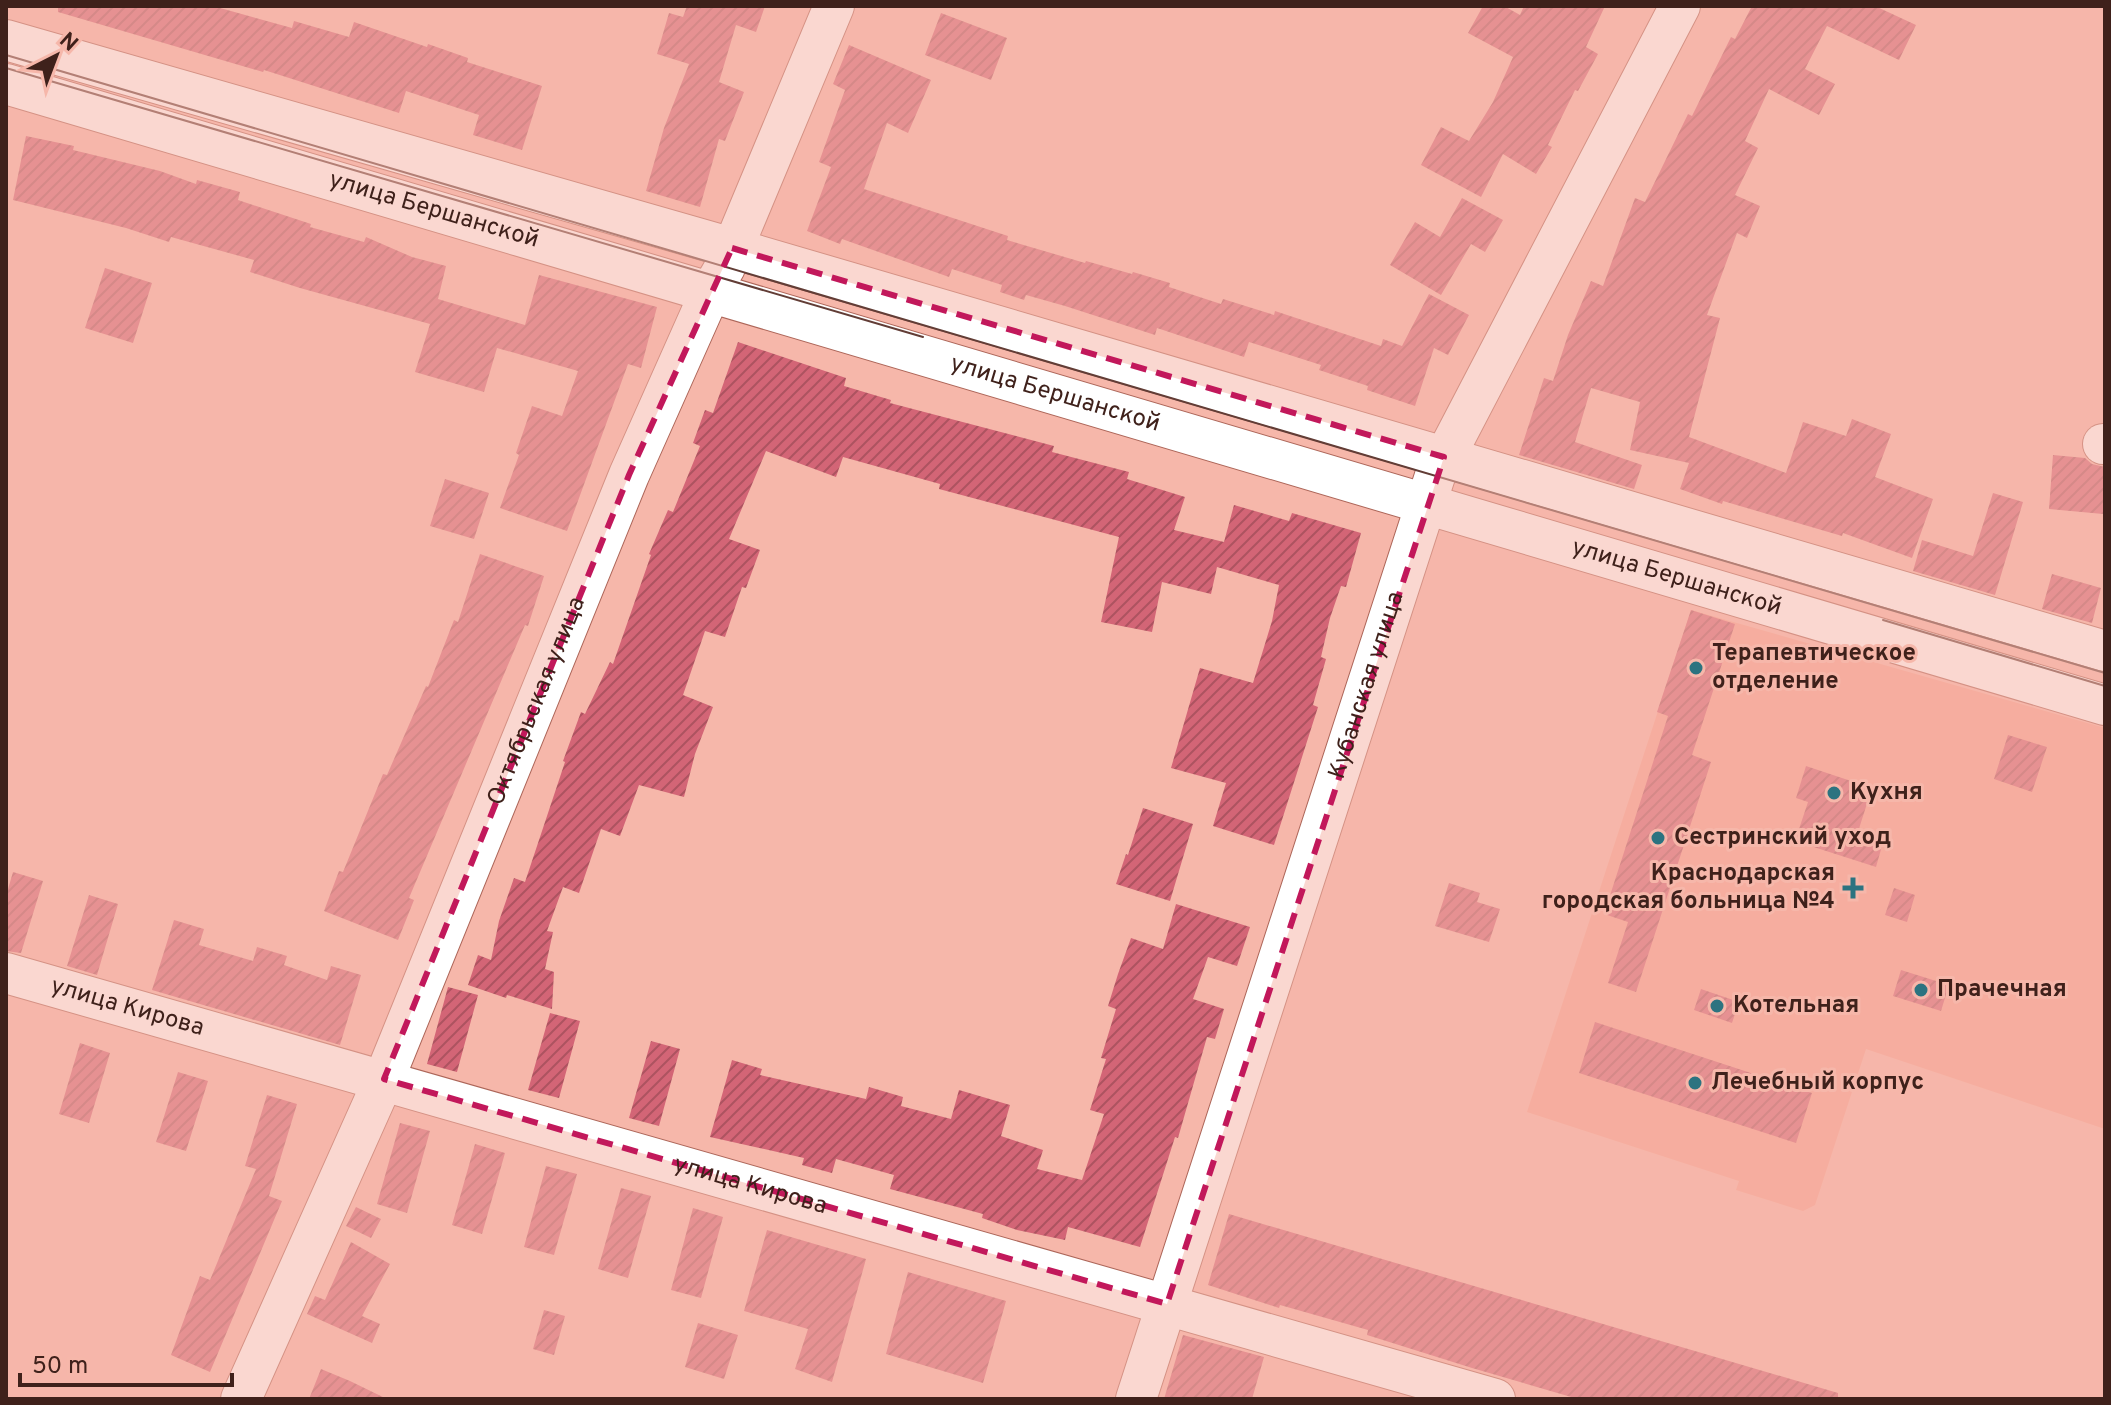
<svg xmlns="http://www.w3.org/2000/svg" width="2111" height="1405" viewBox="0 0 2111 1405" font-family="Overpass,sans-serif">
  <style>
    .built { fill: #f7a392 }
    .building { fill: url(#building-hatch) }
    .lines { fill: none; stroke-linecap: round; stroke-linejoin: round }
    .minor-casing { stroke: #ad6659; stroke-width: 42 }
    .minor { stroke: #fff; stroke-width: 40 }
    .tram { stroke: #623d36; stroke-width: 2 }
    .marked { fill: none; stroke: #c2185b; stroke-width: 6; stroke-dasharray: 16 10; stroke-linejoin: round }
    .poi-dot { fill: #2c7380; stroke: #f6b7aa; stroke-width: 3 }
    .labels { text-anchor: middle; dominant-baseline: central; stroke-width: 6; stroke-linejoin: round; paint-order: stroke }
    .street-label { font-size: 24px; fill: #3f211b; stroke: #f6b7aa }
    .poi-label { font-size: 24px; font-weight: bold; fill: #3f211b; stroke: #f6b7aa; text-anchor: start }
  </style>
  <defs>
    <pattern id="building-hatch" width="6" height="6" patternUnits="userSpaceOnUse" patternTransform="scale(2)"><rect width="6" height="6" fill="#d36576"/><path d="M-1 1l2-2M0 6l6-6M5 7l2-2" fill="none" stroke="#ad5360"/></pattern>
  </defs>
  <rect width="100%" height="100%" fill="#f6b7aa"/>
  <!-- built -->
  <path class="built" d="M1691,610L2105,728V1129L1866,1049L1815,1205L1803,1211L1736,1190L1739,1181L1527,1112Z"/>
  <!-- building -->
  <path class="building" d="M58,6H213L292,28L294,21L349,37L354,22L427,47L428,44L468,58L467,62L542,86L522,150L473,135L479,115L406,91L399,113L264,70L263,72L58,12Z
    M687,6H765L756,32L736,25L719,82L744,92L725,141L719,139L700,207L646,191L664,128L689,64L657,54L669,13L683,17Z
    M1483,6H1504L1520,15L1524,6H1605L1586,47L1598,54L1578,91L1575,90L1548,145L1552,147L1536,174L1503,154L1481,197L1421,165L1441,127L1469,141L1493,102L1513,57L1468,33Z
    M1752,6H1875L1916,25L1899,60L1827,26L1805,69L1835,84L1819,115L1769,89L1745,141L1758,148L1735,195L1760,206L1747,238L1737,233L1707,315L1720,318L1689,437L1786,473L1803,422L1846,436L1852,419L1891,434L1875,477L1933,499L1912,558L1843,533L1842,536L1723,501L1722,504L1680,489L1689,463L1630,450L1640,402L1591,388L1575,442L1642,465L1634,489L1519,455L1544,378L1553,381L1568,335L1591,281L1603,286L1635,198L1645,202L1688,114L1692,116L1731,37L1735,39Z
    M941,13L1007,38L991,80L925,55Z
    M849,45L931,80L908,133L887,123L864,189L1008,236L1007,240L1085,263L1086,261L1132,274L1133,272L1170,283L1169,287L1221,304L1223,299L1274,315L1275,311L1381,346L1383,339L1402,346L1429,294L1469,315L1448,355L1434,348L1415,406L1367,390L1368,386L1319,370L1321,365L1249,342L1244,357L1157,328L1155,335L1065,306L1026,295L1024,300L1000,292L1002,285L952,269L949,277L842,239L840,244L807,231L831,167L819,162L845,90L833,84Z
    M26,136L74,146L73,150L160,171L196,184L197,180L240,192L238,200L311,224L310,227L364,242L366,237L412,257L446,266L438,299L525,325L539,275L657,307L641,368L628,364L567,531L500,508L519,455L516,453L532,406L562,416L578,371L497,348L484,392L415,372L430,324L300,288L250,272L254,260L171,237L169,242L126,228L13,200Z
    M1462,198L1503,220L1485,252L1471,244L1441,295L1390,265L1415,222L1440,237Z
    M105,268L152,283L133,343L85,328Z
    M738,342L846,378L844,386L891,400L890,403L1054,446L1052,452L1129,472L1127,479L1185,497L1174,530L1224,542L1234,505L1289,521L1292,513L1361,533L1346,587L1341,586L1330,618L1321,657L1326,659L1313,705L1318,707L1274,845L1213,826L1226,783L1171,768L1200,668L1253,683L1272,621L1279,585L1217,567L1211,594L1162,582L1152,632L1101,622L1119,537L939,489L940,484L843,457L836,477L766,451L729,539L760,550L746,588L742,587L725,637L705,631L683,695L713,707L695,754L684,797L639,785L620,836L601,829L579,893L563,887L547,931L553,932L545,969L554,972L552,1009L507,995L506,998L468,985L478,955L491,960L499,921L514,878L525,882L565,762L563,761L581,712L585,714L610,662L613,664L651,555L649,554L668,510L673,512L700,446L693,443L705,410L713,413Z
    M2053,455L2085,458L2092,464L2105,467L2103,514L2049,509Z
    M445,479L489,493L474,539L430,526Z
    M1993,493L2023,502L1995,595L1913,571L1922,540L1973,556Z
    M480,554L544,576L528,626L525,625L409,898L414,900L398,940L324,911L339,871L343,872L383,774L387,775L426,686L428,687L454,620L458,622Z
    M2052,574L2101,588L2092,623L2042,609Z
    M1691,610L1735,624L1692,755L1711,762L1636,992L1608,983L1628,922L1604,914L1668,716L1657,712Z
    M2008,735L2047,747L2032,792L1994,779Z
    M1806,766L1872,788L1856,838L1882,846L1876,867L1795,841L1808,802L1796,798Z
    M1143,808L1193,824L1170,901L1116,884L1126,854L1128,855Z
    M13,872L43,881L21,953L6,951V896Z
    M1449,883L1480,893L1477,902L1500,909L1489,942L1435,926Z
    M1894,888L1915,895L1907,922L1885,915Z
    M89,895L118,904L97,975L67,966Z
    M1176,904L1250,927L1237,966L1208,957L1193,999L1224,1009L1215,1039L1207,1037L1178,1138L1175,1137L1140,1247L1068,1227L1065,1240L1017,1230L982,1218L983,1214L890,1189L894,1175L836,1159L832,1173L802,1165L804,1158L710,1137L732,1060L762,1069L760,1075L866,1099L869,1087L903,1097L901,1106L951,1119L959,1090L1010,1105L1001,1136L1043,1150L1037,1169L1082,1180L1104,1114L1090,1110L1106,1059L1101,1058L1116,1009L1108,1006L1118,974L1131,938L1163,949Z
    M174,920L204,929L199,945L253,961L257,947L287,956L284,965L327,980L331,966L361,975L340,1045L152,990Z
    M1901,970L1949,985L1941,1011L1893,996Z
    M448,987L478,995L457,1072L427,1064Z
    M1701,989L1739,1002L1732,1023L1694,1010Z
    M550,1013L580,1021L559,1098L528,1090Z
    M1595,1022L1812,1093L1796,1143L1579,1073Z
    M651,1041L680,1049L659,1126L629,1118Z
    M80,1043L110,1053L89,1123L59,1114Z
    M178,1072L208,1081L186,1151L156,1142Z
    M267,1095L297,1104L269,1196L282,1201L210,1372L171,1355L200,1276L210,1280L256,1169L245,1166Z
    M400,1123L430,1131L407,1213L377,1204Z
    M475,1144L505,1153L482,1234L452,1225Z
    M546,1166L577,1174L554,1255L524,1247Z
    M621,1188L651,1196L628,1278L598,1269Z
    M356,1207L381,1219L371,1238L346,1226Z
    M693,1208L723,1217L701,1298L671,1290Z
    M1229,1214L1838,1393V1399H1578L1472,1368L1367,1335L1368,1330L1280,1305L1279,1308L1208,1285Z
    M767,1230L866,1259L832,1382L795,1369L808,1329L744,1311Z
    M351,1242L390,1264L362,1316L380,1324L372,1343L307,1314L315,1296L325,1300Z
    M908,1272L1006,1301L983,1383L886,1354Z
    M544,1310L565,1316L554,1355L533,1349Z
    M698,1323L738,1335L724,1379L685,1367Z
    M1183,1335L1264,1357L1252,1399H1164Z
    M321,1369L350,1381L387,1399H309Z"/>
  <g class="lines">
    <!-- minor casing -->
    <g class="minor-casing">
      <g id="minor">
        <path d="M6,40L732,248L2105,651"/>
        <path id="s1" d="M6,84L2105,705"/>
        <path d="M2103,444H2105"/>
        <path id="s2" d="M6,973L1495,1399"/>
        <path id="s3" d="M241,1399L384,1079L629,475L710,293L725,267L834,6"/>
        <path id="s4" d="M1136,1399L1435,476L1680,6"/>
      </g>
    </g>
    <!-- minor -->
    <use href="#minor" class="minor"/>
    <!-- tram -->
    <path class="tram" d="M6,55L2105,673
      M6,68L923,337
      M1883,620L2105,686"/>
  </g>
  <!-- marked area -->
  <path d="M0 0H2111V1405H0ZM732,248L1444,457L1167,1304L384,1079L629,475Z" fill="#f6b7aa" fill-opacity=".55" fill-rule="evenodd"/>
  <path class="marked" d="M732,248L1444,457L1167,1304L384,1079L629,475Z"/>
  <!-- markers -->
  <g class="poi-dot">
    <circle cx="1696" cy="668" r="8"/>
    <circle cx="1834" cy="793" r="8"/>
    <circle cx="1658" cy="838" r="8"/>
    <path d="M1849 876h8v8h8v8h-8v8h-8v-8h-8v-8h8z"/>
    <circle cx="1921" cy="990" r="8"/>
    <circle cx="1717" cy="1006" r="8"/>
    <circle cx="1695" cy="1083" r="8"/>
  </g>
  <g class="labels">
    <!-- street labels -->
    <g class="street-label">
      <text stroke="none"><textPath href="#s1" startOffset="446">улица Бершанской</textPath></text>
      <text stroke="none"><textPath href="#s1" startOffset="1094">улица Бершанской</textPath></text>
      <text stroke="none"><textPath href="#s1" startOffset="1742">улица Бершанской</textPath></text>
      <text stroke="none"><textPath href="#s4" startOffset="750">Кубанская улица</textPath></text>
      <text stroke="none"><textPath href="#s3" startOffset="758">Октябрьская улица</textPath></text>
      <text stroke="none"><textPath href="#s2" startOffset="126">улица Кирова</textPath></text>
      <text stroke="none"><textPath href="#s2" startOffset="774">улица Кирова</textPath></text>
    </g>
    <!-- poi labels -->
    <g class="poi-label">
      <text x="1712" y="654">Терапевтическое<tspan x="1712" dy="28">отделение</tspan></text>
      <text x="1850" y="793">Кухня</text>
      <text x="1674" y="838">Сестринский уход</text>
      <text x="1835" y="874" text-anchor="end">Краснодарская<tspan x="1835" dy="28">городская больница №4</tspan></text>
      <text x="1937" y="990">Прачечная</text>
      <text x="1733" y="1006">Котельная</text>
      <text x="1711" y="1083">Лечебный корпус</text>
    </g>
  </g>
  <!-- border -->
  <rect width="2111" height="1405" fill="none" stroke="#3f211b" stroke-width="16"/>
  <!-- north arrow -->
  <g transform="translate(56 56) rotate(42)" stroke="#f6b7aa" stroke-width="6" paint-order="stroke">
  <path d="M0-6L14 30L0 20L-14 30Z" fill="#3f211b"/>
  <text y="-12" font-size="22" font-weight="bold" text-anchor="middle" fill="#3f211b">N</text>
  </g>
  <!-- scale -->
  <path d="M20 1373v12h212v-12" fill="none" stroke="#3f211b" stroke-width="4"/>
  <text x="32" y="1373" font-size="24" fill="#3f211b" stroke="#f6b7aa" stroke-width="6" paint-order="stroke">50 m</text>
</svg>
